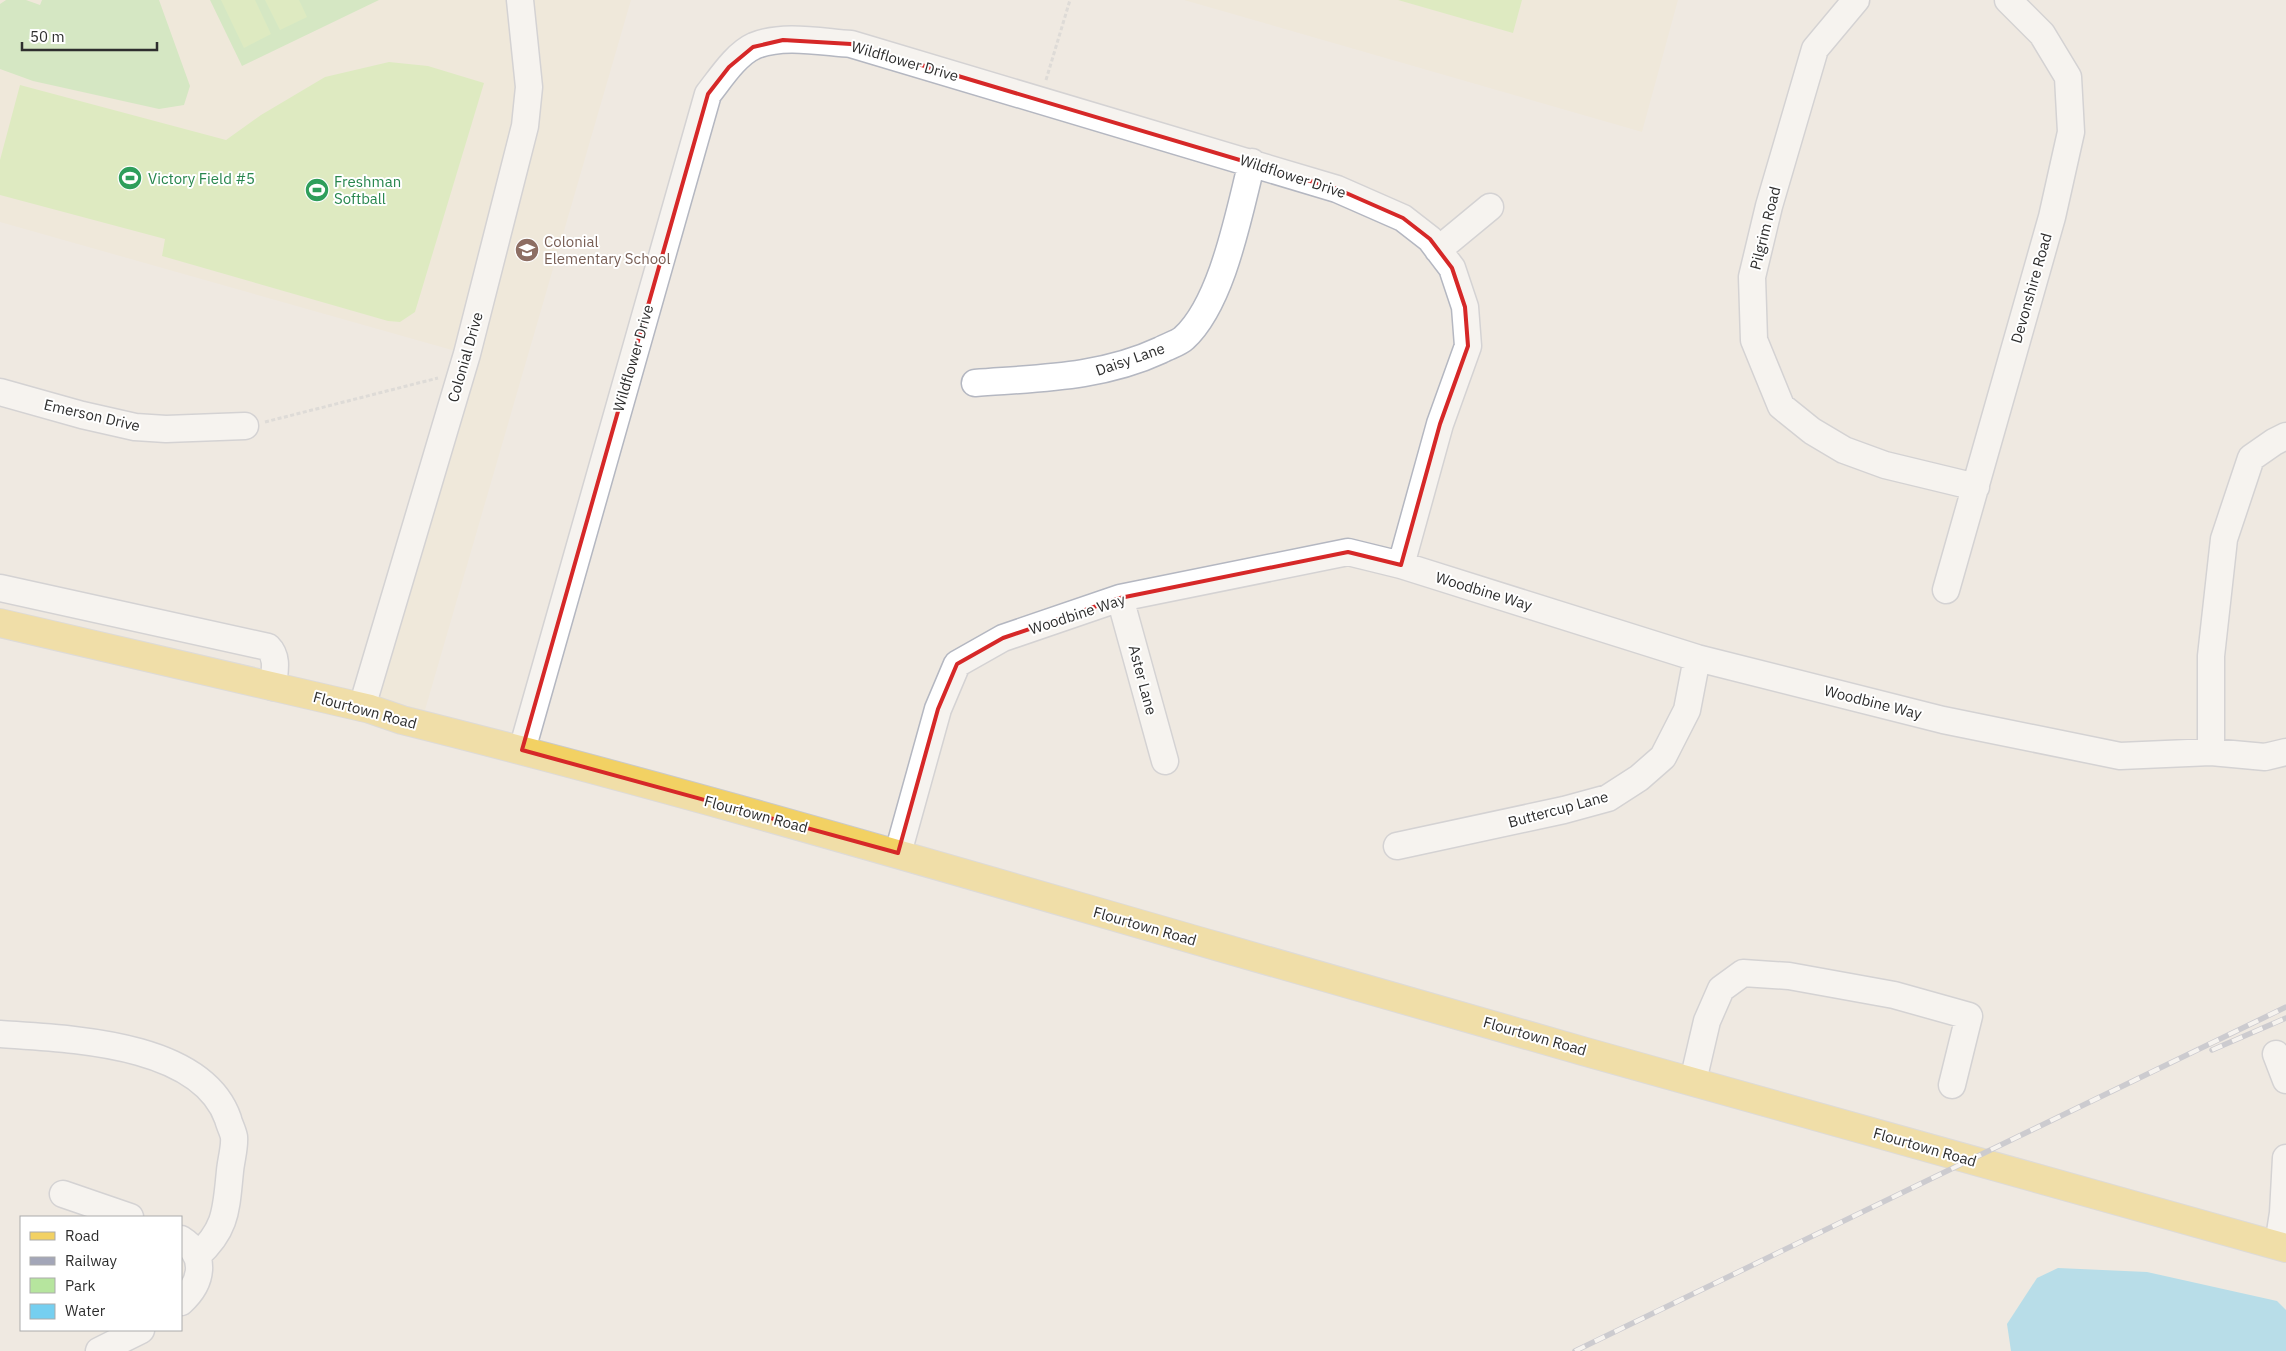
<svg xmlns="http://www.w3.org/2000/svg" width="2286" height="1351" viewBox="0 0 2286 1351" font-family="'IBM Plex Sans',sans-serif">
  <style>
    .education { fill: #f0e6d1 }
    .green { fill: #b6e59e }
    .pitch { fill: #c9ec9a }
    .water { fill: #75cff0 }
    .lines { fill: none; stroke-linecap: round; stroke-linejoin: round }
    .minor-casing { stroke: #b4b7c1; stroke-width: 29 }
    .major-casing { stroke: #c9c9c9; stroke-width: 30 }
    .path { stroke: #c9c9c9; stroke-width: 3; stroke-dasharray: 4 2.5; stroke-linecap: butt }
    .minor { stroke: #fff; stroke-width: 26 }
    .major { stroke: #f2d163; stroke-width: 28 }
    .rail-casing { stroke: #a3a6b8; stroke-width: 5.5 }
    .rail { stroke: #fff; stroke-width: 4; stroke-dasharray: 11; stroke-linecap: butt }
    .marked { fill: none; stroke: #d62828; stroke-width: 4; stroke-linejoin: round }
    .labels { text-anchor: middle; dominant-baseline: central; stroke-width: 4; stroke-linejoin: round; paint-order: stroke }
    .street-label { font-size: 15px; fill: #2e2e2e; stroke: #fff }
    .leisure-label { font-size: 15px; fill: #27864d; stroke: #fff; text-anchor: start }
    .education-label { font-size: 15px; fill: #785e54; stroke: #fff; text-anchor: start }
  </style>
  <rect width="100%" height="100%" fill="#efe9e1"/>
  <!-- education -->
  <path class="education" d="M0,0H631L421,724L362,707L466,354L0,222Z
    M1184,0H1678L1642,132Z"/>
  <!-- green -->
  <path class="green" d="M6,0H26L40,5L42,0H159L190,86L184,105L159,109L33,81L0,69V4Z
    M210,0H379L242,66Z"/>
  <!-- pitch -->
  <path class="pitch" d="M221,0H255L271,34L244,48Z
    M265,0H299L307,17L280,30Z
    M1398,0H1522L1513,33Z
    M389,62L428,66L484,83L415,312L400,322L388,321L162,256L165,239L0,195V160L20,85L226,140L261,115L325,77Z"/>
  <!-- water -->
  <path class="water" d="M2058,1268L2147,1272L2277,1301L2286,1310V1351H2011L2007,1324L2037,1278Z"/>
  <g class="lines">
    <!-- minor casing -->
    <g class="minor-casing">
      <path id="minor" d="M1856,0L1815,49L1769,206L1752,277L1754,340L1781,406L1812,431L1844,450L1885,465L1976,487
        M1438,250L1490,207
        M975,383C1039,378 1101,378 1161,350C1168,346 1179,343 1184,338C1223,302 1239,212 1252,162
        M0,392L82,415L135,427L166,429L245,426
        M0,588L268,647C279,658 274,673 273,687
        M1946,590L2052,217L2071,132L2068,77L2042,34L2008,0
        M1120,598L1165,761
        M362,707L467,354L525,126L529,87L520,0
        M522,750L708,94C720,79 736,54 754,46C783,34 821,42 851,44L1337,189L1403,218L1430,239L1452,268L1465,307L1468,346L1440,424L1401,565
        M2211,752V656L2224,539L2251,458L2274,442L2286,436
        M1397,846L1564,810L1608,798L1639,778L1663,757L1687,710L1697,658
        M898,853L938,709L957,664L1003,638L1120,598L1348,552L1401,565L1697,658L1943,720L2120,756L2211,752L2265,757L2286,752
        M0,1034C68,1039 201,1042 228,1119C229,1124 233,1131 234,1137C235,1147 231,1160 230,1171C226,1209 227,1229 197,1256
        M2276,1054L2286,1080
        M1693,1081L1707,1021L1721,989L1743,973L1789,976L1894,995L1969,1016L1952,1085
        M63,1194L130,1217
        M181,1239C208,1256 202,1283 181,1302
        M2278,1245L2283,1213L2286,1158
        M99,1351L141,1330"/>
    </g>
    <!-- major casing -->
    <g class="major-casing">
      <path id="major" d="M0,623L370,709L402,720C675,788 945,868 1216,946C1572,1049 1929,1149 2286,1248"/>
    </g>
    <!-- path -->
    <path class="path" d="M1046,80L1070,0
      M265,422L438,378"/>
    <!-- minor -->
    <use href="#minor" class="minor"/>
    <!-- major -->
    <use href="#major" class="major"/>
    <!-- rail casing -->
    <g class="rail-casing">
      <path id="rail" d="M2212,1050L2286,1018
        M1575,1351L2286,1007"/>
    </g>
    <!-- rail -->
    <use href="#rail" class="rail"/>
  </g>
  <!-- marked area -->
  <path d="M0 0H2286V1351H0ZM783,40L851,44L1337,189L1403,218L1430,239L1452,268L1465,307L1468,346L1440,424L1401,565L1348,552L1120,598L1003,638L957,664L938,709L898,853L522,750L708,94L729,67L753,47Z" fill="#efe9e1" fill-opacity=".55" fill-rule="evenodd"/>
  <path class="marked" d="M783,40L851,44L1337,189L1403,218L1430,239L1452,268L1465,307L1468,346L1440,424L1401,565L1348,552L1120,598L1003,638L957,664L938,709L898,853L522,750L708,94L729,67L753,47Z"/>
  <!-- icons -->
  <defs>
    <g id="stadium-disc" transform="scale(1.25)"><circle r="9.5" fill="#2e9e5b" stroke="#fff"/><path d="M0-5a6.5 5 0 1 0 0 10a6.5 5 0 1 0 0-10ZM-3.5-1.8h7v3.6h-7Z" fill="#fff"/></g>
    <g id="school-disc" transform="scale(1.25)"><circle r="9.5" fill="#8d6e63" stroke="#fff"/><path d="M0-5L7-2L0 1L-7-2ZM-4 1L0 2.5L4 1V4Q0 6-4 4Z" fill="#fff"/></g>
  </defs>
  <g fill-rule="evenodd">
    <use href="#stadium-disc" x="130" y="178"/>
    <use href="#stadium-disc" x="317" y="190"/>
    <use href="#school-disc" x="527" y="250"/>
  </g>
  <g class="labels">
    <!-- street labels -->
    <g class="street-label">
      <text transform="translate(905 61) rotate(16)">Wildflower Drive</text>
      <text transform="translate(1293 176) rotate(18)">Wildflower Drive</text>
      <text transform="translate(1765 228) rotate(-76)">Pilgrim Road</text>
      <text transform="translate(2031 288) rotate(-74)">Devonshire Road</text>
      <text transform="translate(465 357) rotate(-74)">Colonial Drive</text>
      <text transform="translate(633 358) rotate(-74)">Wildflower Drive</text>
      <text transform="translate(1130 359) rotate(-19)">Daisy Lane</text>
      <text transform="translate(92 415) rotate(13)">Emerson Drive</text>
      <text transform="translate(1484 591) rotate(17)">Woodbine Way</text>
      <text transform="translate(1077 614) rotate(-18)">Woodbine Way</text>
      <text transform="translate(1143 680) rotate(75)">Aster Lane</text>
      <text transform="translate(1873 702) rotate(14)">Woodbine Way</text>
      <text transform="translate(365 710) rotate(15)">Flourtown Road</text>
      <text transform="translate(1558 809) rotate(-15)">Buttercup Lane</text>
      <text transform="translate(756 814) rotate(15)">Flourtown Road</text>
      <text transform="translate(1145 926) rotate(16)">Flourtown Road</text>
      <text transform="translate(1535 1036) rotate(16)">Flourtown Road</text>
      <text transform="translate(1925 1147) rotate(16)">Flourtown Road</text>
    </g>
    <!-- leisure labels -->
    <g class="leisure-label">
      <text x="148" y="178">Victory Field #5</text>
      <text x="334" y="181">Freshman<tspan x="334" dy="17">Softball</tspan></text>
    </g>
    <!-- education labels -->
    <g class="education-label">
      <text x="544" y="241">Colonial<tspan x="544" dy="17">Elementary School</tspan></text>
    </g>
  </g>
  <!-- legend -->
  <rect x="20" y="1216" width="162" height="115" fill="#ffffff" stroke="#ababab"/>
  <rect x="30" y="1232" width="25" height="8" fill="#f2d163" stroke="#ababab"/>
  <text x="65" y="1241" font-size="15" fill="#2e2e2e">Road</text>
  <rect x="30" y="1257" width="25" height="8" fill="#a3a6b8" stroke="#ababab"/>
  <text x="65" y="1266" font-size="15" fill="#2e2e2e">Railway</text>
  <rect x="30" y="1278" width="25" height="15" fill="#b6e59e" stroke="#ababab"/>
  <text x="65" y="1291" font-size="15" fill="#2e2e2e">Park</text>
  <rect x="30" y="1304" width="25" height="15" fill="#75cff0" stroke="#ababab"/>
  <text x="65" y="1316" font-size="15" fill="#2e2e2e">Water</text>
  <!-- scale -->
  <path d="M22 42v8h135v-8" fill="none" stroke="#2e2e2e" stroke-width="2.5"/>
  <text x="30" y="42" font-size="15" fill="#2e2e2e" stroke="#ffffff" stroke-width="4" paint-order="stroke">50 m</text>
</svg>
